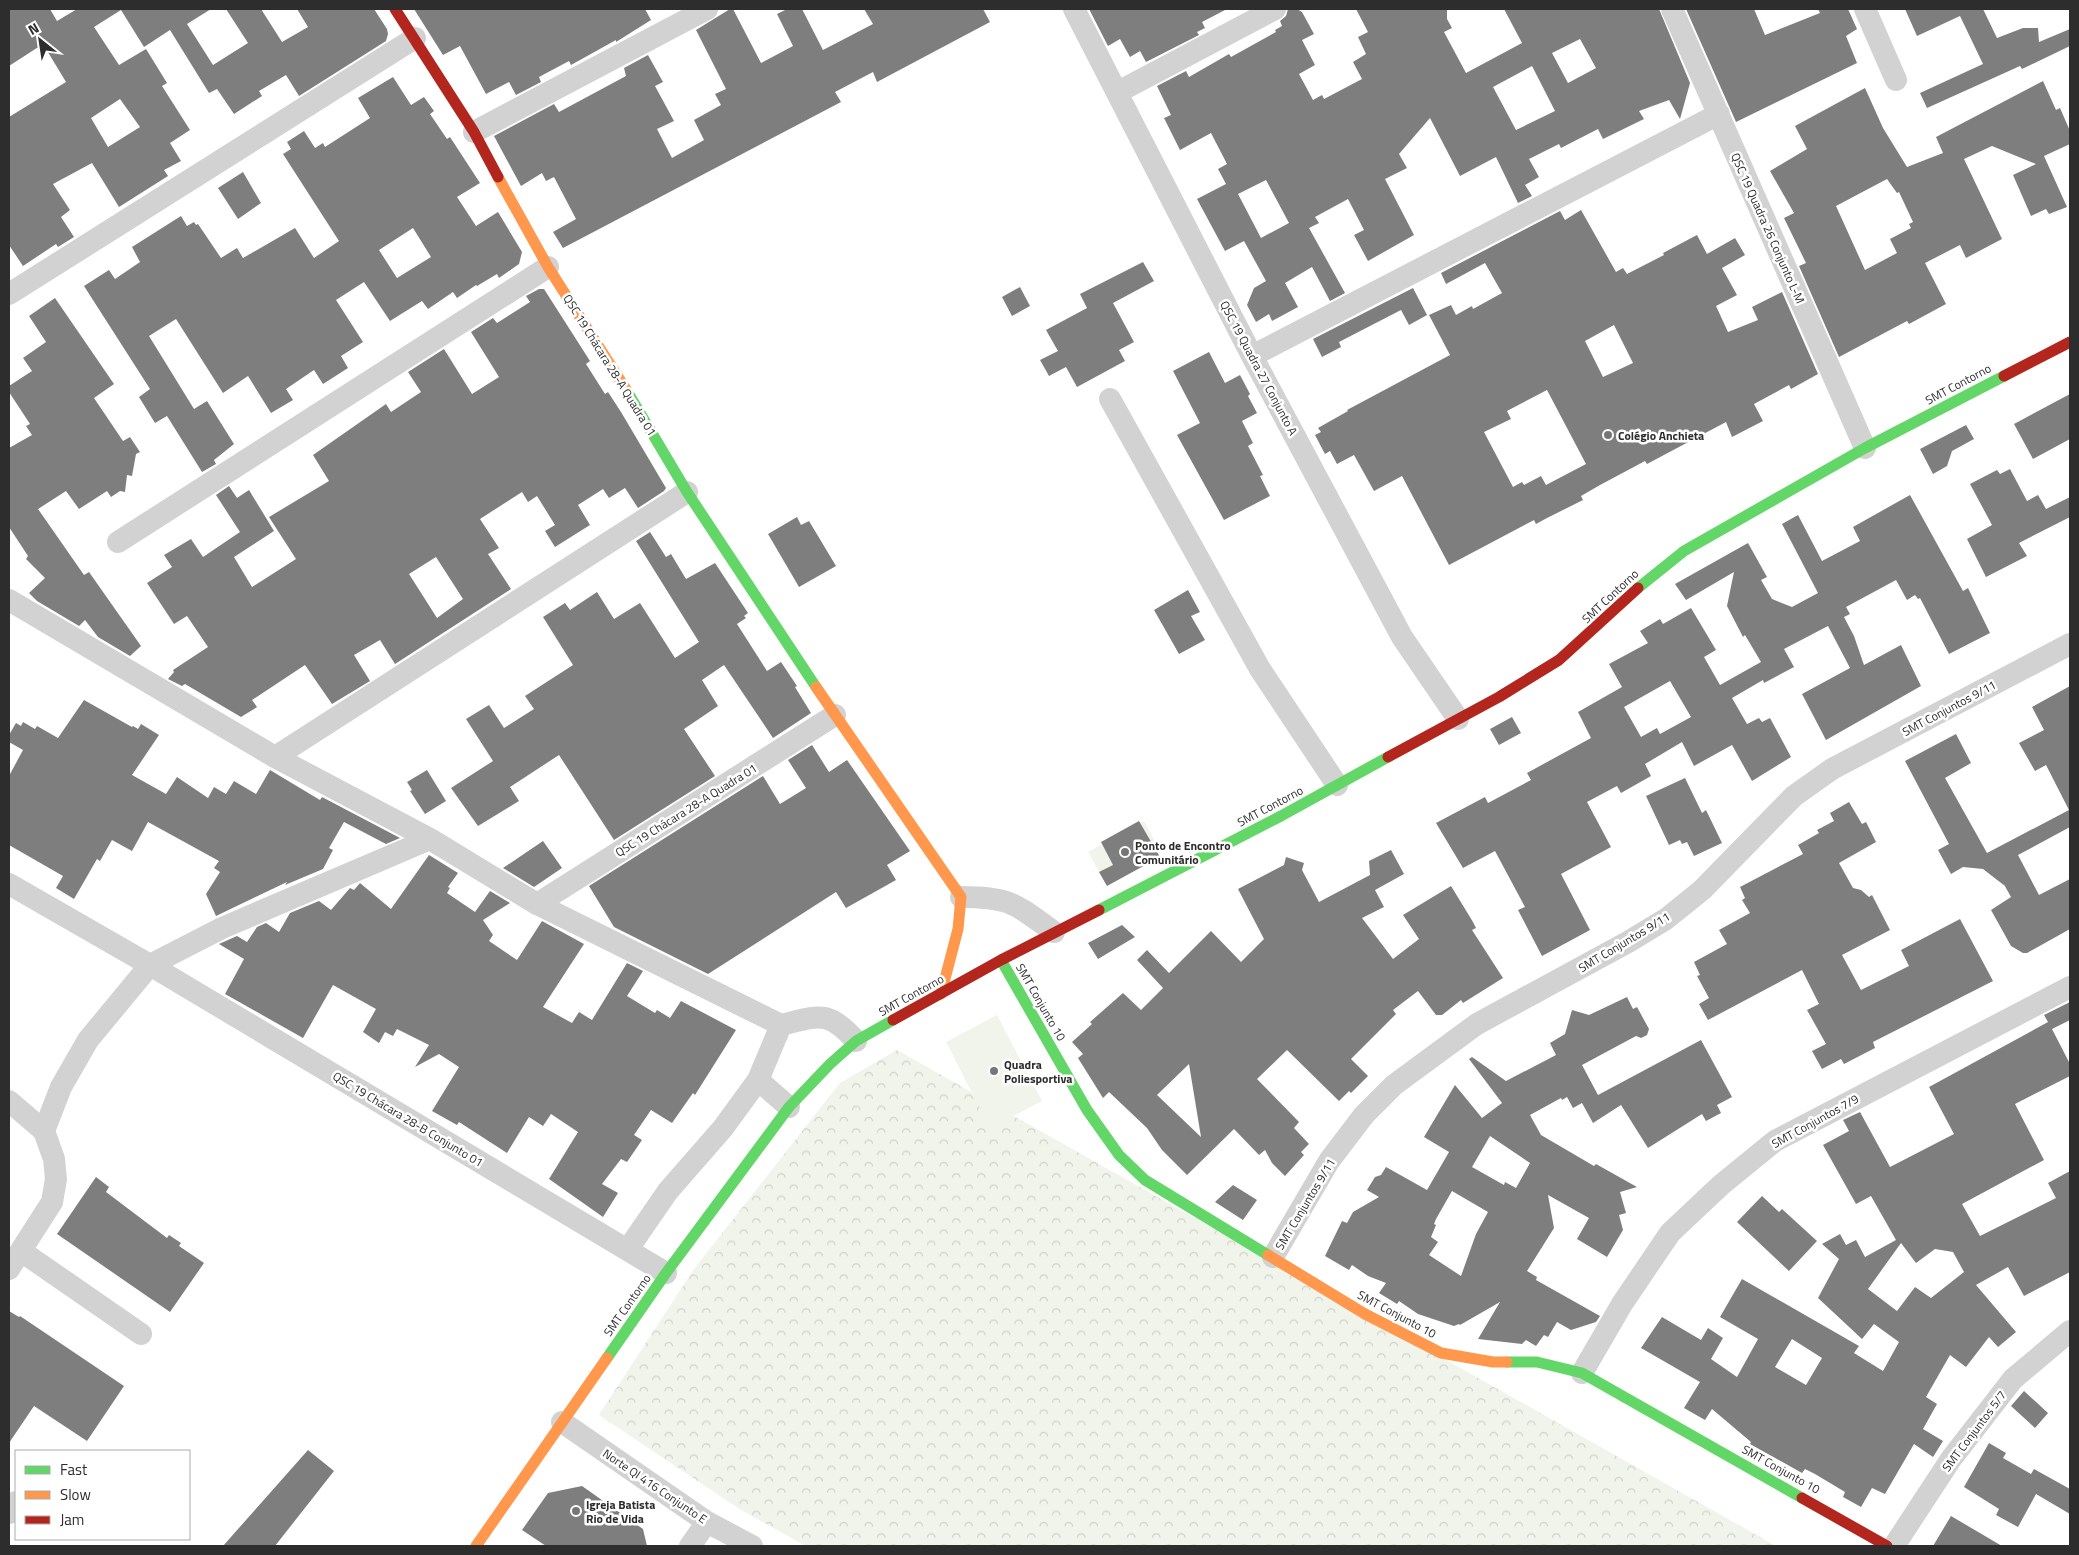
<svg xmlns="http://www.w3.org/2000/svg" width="2079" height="1555" viewBox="0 0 2079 1555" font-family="'Titillium Web',sans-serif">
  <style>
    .park { fill: url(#park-crowns) }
    .pitch { fill: #f0f4eb }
    .building { fill: #7e7e7e; fill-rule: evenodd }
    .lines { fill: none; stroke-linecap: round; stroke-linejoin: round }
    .street { stroke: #d2d2d2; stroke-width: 22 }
    .fast { stroke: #63d668; stroke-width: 11 }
    .slow { stroke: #ff974d; stroke-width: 11 }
    .jam { stroke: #b3261e; stroke-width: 11 }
    .poi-dot { fill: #767676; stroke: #fff; stroke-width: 2 }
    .labels { text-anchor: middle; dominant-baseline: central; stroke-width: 5; stroke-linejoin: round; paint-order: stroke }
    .street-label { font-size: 12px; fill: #2d2d2d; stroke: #fff }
    .poi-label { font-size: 12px; font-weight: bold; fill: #2d2d2d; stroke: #fff; text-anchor: start }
  </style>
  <defs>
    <pattern id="park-crowns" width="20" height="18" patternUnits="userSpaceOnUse" patternTransform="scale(1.25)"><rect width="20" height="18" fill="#f0f4eb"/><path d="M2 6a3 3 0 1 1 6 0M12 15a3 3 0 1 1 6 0" fill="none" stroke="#ced2ca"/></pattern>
  </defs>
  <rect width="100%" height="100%" fill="#fff"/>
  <!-- park -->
  <path class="park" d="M897,1050L1776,1546H806L741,1510L599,1415L694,1269L840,1083Z"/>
  <!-- pitch -->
  <path class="pitch" d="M1144,821L1161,852L1106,884L1088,852Z
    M997,1015L1042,1101L990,1128L946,1042Z"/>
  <!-- building -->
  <path class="building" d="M9,9H50L57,21L77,9H211L187,24L213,65L248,43L226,9H261L282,42L308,27L297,9H374L387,29L388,34L386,41L299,96L286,75L259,91L262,96L234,114L217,89L209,93L170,30L144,47L121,10L94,27L119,65L146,49L167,83L162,86L190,130L170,143L181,161L164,170L168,176L119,207L92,163L53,184L70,210L61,217L74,237L58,247L56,244L23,266L9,245V117L66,82L43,44L9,66ZM120,99L140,127L108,147L91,118Z
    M414,9H645L651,20L616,42V40L571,65L569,61L539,77L541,82L516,95L509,82L486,94L460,46L443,55Z
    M730,9H733L761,63L793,46L777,14L787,9H802L823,50L873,24L864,9H983L990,22L877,82L873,72L835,92L841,102L563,248L553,232L576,219L554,177L546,181L542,173L521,186L494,136L554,104L559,112L626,76L624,68L648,55L663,82L655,86L674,121L657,129L672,158L704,140L694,120L721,105L715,94L726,89L696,30Z
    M1089,9H1227L1202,22L1205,28L1197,32L1199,35L1146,62L1140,51L1130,57L1120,39L1108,46Z
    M1288,9H1297L1302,12L1314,34L1302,40L1315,65L1299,74L1313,100L1322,95L1324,99L1362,79L1353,62L1366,54L1358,37L1368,32L1356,9H1447V19L1452,28L1444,32L1466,73L1522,43L1504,9H1659L1690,83L1680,119L1669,100L1639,111L1644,119L1603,139L1598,129L1561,148L1559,144L1529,159L1539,177L1525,185L1532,196L1518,203L1496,157L1460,176L1430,118L1399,154L1407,168L1385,179L1414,235L1368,261L1354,235L1364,230L1348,199L1315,217L1319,223L1309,228L1345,293L1330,301L1312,267L1285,283L1298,307L1272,321L1269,314L1256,322L1247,305L1254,288L1266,281L1244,241L1225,251L1197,199L1226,184L1218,169L1227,164L1211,133L1180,150L1164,118L1171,115L1157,86L1186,71L1189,77L1229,54L1231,57L1276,32L1275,30L1282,26L1280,21L1286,16ZM1580,39L1596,68L1568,83L1552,53ZM1532,66L1555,111L1516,130L1493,87ZM1266,180L1289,223L1261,238L1238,194Z
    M1686,9H1754L1765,35L1820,13L1818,9H1848L1857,29L1846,36L1857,63L1736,122Z
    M1905,9H1983L1997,38L2023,28H2038L2039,42L2070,29V46L2022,69L2020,66L1927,108L1920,93L1983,64L1960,16L1917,36Z
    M393,77L411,105L424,97L434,111L430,114L447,139L450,137L480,183L457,197L476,226L498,212L522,252L519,264L499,278L497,274L477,286L476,285L457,298L453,292L428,309L422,301L390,321L364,282L336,300L363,342L341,356L348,368L323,384L314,370L286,389L293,400L271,413L248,376L223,393L176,319L149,336L194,409L207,401L234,444L214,460L216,464L202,472L167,416L155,423L139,397L150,389L84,286L109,270L115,279L140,262L132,247L181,216L187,226L194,222L196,225L198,224L221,258L237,248L243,258L295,228L314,258L339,241L283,154L291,149L287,142L304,131L315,148L323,143L325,147L370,118L358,98ZM413,228L431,257L397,278L379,250Z
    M2043,81L2056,110L2060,108L2070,131V144L2044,156L2067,207L2049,214L2046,209L2031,216L2013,175L2036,164L1992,146L1964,159L2002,239L1966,258L1960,245L1925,263L1946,304L1909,324L1907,321L1839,357L1799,266L1806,263L1784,218L1794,213L1770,171L1807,149L1795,126L1865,88L1883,128L1907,167L1943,153L1936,137ZM1887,179L1897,193L1899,192L1913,222L1909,224L1911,228L1890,239L1897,253L1865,270L1836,206Z
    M243,172L261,203L238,219L218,188Z
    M1581,210L1616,272L1623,268L1627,274L1664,255L1663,253L1697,235L1707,254L1735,238L1745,255L1722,268L1737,295L1716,306L1728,332L1758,320L1752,307L1782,292L1818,374L1791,389L1789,385L1754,404L1763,421L1732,437L1726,422L1647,464L1645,461L1600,485L1581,496L1583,500L1547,518L1536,524L1534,520L1449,565L1402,476L1374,491L1354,455L1337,464L1330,451L1325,454L1315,435L1321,432L1318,428L1348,411L1347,410L1450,355L1429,315L1451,305L1456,315L1472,306L1473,309L1502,293L1485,263L1446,284L1441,273L1560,211L1565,220ZM1614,325L1633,363L1603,377L1585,341ZM1547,390L1586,464L1546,485L1541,476L1524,485L1522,482L1513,487L1484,432L1511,419L1507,411Z
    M1143,262L1154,281L1113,303L1134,342L1119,350L1125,361L1077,387L1066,367L1049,376L1040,360L1058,351L1046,330L1087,308L1080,294Z
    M1020,287L1030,306L1012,316L1002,297Z
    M1413,288L1427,315L1409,325L1401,310L1339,342L1341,347L1322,357L1313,339Z
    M539,289H544L590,361L586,364L605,394L608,392L621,412L666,488L664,491L638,508L625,488L609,498L603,489L578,505L590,525L555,547L545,531L555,525L537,496L528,502L522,492L480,519L499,548L488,554L511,589L395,664L380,640L354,655L370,681L332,704L305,665L252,700L257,707L241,717L185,684L182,686L168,679L174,672L173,670L208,647L187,616L174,624L147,583L172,567L164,555L191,539L203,557L240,532L216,495L229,486L237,498L249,490L274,531L234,557L252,587L296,559L269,517L329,481L313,455L386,404L391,412L421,392L408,372L444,349L472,394L499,377L471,332L493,318L497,323L530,302L526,296ZM436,557L463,599L437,618L409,574Z
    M55,298L114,384L94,398L123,441L130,437L140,452L136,454L132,476L127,475L125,492L120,491L111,497L107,491L79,509L66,491L38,509L84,575L89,572L141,646L130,656L98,637L85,620L79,626L37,601L29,593L45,578L26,559L28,556L9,527V448L32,435L26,426L30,424L9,392V386L32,371L23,358L46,342L29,316Z
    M1209,352L1225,383L1240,375L1250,394L1248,396L1257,413L1242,421L1253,443L1248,446L1263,475L1260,476L1270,496L1224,520L1177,435L1200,423L1173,371Z
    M2070,394V439L2033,459L2014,424Z
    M1966,425L1974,439L1952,451L1947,466L1933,474L1920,449Z
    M2010,469L2027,501L2038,495L2046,509L2070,497V517L2019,543L2027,556L1986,577L1967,539L1992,525L1970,484L1997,470L2000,474Z
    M1910,495L1963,591L1968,588L1990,633L1949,654L1920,598L1918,599L1915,595L1907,600L1896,580L1846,607L1850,614L1844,617L1854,636L1864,665L1901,645L1921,686L1826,740L1802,694L1850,668L1828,626L1784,649L1794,667L1764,683L1763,680L1732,698L1747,724L1759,718L1762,722L1770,718L1791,757L1752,781L1732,745L1694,766L1682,742L1645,764L1651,776L1621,793L1617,786L1587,802L1611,847L1561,874L1590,930L1542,956L1518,910L1525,907L1495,851L1463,868L1436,823L1485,797L1488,803L1531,780L1527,773L1591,738L1578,712L1622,687L1609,664L1648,643L1640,631L1660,619L1663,624L1691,608L1716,650L1704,657L1720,685L1761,662L1745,635L1743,637L1727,606L1734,572L1686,600L1675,584L1748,543L1767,577L1761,580L1772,599L1792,607L1818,593L1782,524L1798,515L1822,561L1860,541L1853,527ZM1670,681L1691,717L1660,734L1657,728L1641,737L1624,707Z
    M797,517L801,525L809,521L836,566L799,587L768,534Z
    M650,532L666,557L671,554L686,579L715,563L748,613L744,616L746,618L737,624L767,671L781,662L797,686L795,687L811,713L773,738L724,665L702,680L718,706L684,729L715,776L614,840L559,755L510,787L519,801L478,826L451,788L493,761L466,719L489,705L504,728L534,709L525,696L573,665L543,617L565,603L570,610L597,592L614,619L640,603L675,658L699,642L636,541Z
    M1188,590L1200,612L1191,616L1205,640L1179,654L1154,610Z
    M2070,686V827L2018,855L2039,895L2070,879V929L2027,953H2023L2011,946L1991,910L2011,897L2001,879L2005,886L1983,869L1963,867L1951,874L1938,850L1949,844L1905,761L1956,734L1971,763L1945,778L1987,853L2069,810L2046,765L2035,771L2019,743L2044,730L2032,707Z
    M84,700L132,727L133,726L138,729L141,724L159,735L132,775L166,794L177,777L208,798L214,787L226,794L234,781L256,794L270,770L320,800L322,797L400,838L386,844L344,822L329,848L333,850L323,869L285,885L287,882L216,916L206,894L220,872L214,868L219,861L148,822L132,851L112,840L100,861L97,859L74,899L56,888L63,876L9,845V776L23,750L9,742V735L16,723L21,726L23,722L35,729L37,726L58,738Z
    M1512,717L1521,733L1499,745L1490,729Z
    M812,745L829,772L847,760L910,851L887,865L896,880L846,908L836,892L708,974L614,927L589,886L763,776L780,804L806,788L788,760Z
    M427,770L446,801L425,814L410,791L412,790L407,782Z
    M1685,778L1702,813L1706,810L1722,843L1694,856L1687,842L1682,844L1680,840L1669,845L1646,796Z
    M1849,802L1862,824L1866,822L1876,842L1839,863L1853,888L1861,890L1869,897L1872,895L1890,930L1842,955L1861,990L1909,966L1901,950L1960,919L1993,981L1873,1042L1875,1048L1844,1064L1841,1059L1822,1069L1812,1051L1826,1044L1807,1010L1819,1004L1802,970L1708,1020L1699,1004L1709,998L1697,976L1700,975L1694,962L1727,944L1719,930L1750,913L1742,900L1745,898L1740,887L1803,854L1798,845L1819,833L1817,830L1834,821L1830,813Z
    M1139,821L1160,857L1107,886L1099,872L1113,865L1101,842Z
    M543,841L562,868L534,887L503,868Z
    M1391,850L1404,874L1375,890L1384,907L1362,918L1393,959L1419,939L1403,915L1451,886L1473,922L1476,928L1472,930L1503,978L1463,1003L1461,1000L1442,1015H1436L1418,991L1393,1010L1396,1014L1351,1059L1368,1076L1351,1093L1349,1091L1339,1101L1287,1050L1257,1079L1299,1122L1294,1128L1309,1144L1301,1152L1304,1155L1285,1176L1272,1163L1265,1150L1259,1155L1234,1129L1187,1175L1162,1150L1147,1128L1109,1092L1103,1098L1078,1058L1083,1054L1072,1042L1092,1024L1090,1022L1123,993L1141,1010L1163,988L1137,960L1147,950L1169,973L1211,931L1241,962L1264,939L1238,889L1284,865L1286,857L1304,863L1302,870L1319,902L1370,875L1369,861ZM1189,1064L1201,1137L1157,1095Z
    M429,855L458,873L448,887L450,888L447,893L475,912L490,891L510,903L483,920L493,935L489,941L517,960L542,921L584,944L543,1007L572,1023L579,1012L592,1020L627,963L643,971L627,996L655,1013L657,1010L670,1018L681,1001L736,1030L695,1095L693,1093L672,1123L651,1110L634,1135L642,1140L627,1162L621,1159L602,1184L618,1193L603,1217L549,1179L578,1132L551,1114L543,1126L529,1117L507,1153L459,1122L457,1125L432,1111L459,1067L439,1054L415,1067L429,1045L397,1029L393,1036L385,1032L379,1043L363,1032L376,1009L333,985L303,1038L225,994L244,959L219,944L237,936L247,942L257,927L266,923L279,932L290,913L319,901L331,910L350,888L354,890L360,883L391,909Z
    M1122,925L1135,937L1098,959L1088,943Z
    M1627,997L1633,1009L1637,1007L1649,1029L1647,1035L1641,1038L1636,1036L1582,1065L1598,1095L1701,1040L1732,1097L1717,1105L1721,1113L1706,1121L1702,1114L1648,1148L1621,1105L1593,1123L1582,1103L1573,1108L1567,1097L1562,1100L1561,1098L1530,1115L1541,1135L1594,1166L1596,1164L1637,1187L1620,1192L1626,1213L1619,1215L1623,1230L1607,1257L1577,1239L1589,1218L1548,1195L1554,1228L1527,1271L1537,1277L1536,1280L1600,1316L1596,1322L1571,1330L1557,1322L1548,1337L1544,1335L1536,1346L1526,1340L1522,1344L1478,1339L1500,1302L1460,1325L1459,1324L1454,1326L1418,1314L1399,1301L1397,1304L1379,1293L1386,1283L1368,1276L1352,1265L1349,1270L1325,1256L1342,1221L1347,1223L1353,1212L1379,1197L1367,1190L1375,1177L1381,1175L1386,1167L1427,1190L1449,1152L1424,1137L1455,1085L1482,1118L1502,1103L1469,1059L1472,1057L1506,1081L1556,1055L1550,1043L1565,1034L1572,1010L1589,1015ZM1490,1136L1530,1163L1516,1188L1505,1182L1504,1185L1472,1167ZM1452,1191L1488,1212L1476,1234L1461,1276L1429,1255L1438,1242L1431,1237L1436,1225L1434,1224L1436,1219Z
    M2070,1002V1020L2052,1029L2070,1064V1076L2015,1104L2044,1160L1962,1204L1980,1236L2056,1198L2048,1183L2070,1171V1272L2024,1296L2008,1267L1976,1285L2016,1332L1998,1347L1989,1337L1966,1367L1950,1355L1926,1397L1937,1404L1923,1429L1943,1441L1933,1457L1914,1444L1885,1494L1872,1488L1861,1507L1843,1497L1845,1492L1815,1474L1805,1469L1802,1473L1750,1444L1751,1442L1712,1409L1705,1420L1684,1408L1700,1382L1641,1348L1662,1317L1701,1340L1708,1328L1723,1338L1711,1359L1737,1377L1758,1339L1720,1317L1742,1279L1859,1346L1854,1353L1883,1371L1899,1342L1874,1324L1862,1339L1818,1298L1839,1259L1822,1244L1840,1234L1846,1245L1856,1240L1865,1257L1896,1240L1871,1196L1856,1204L1823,1145L1849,1131L1843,1120L1860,1112L1890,1167L1954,1134L1929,1087L2048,1022L2044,1015ZM1901,1243L1916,1263L1935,1249L1953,1252L1964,1272L1931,1298L1915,1287L1897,1311L1868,1289ZM1792,1339L1822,1358L1806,1385L1775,1367Z
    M96,1177L109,1187L106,1192L167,1238L169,1235L181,1243L179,1246L204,1263L170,1312L57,1234Z
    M1233,1185L1257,1200L1243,1220L1215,1202Z
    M1762,1196L1779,1212L1782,1209L1817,1241L1789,1271L1737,1222Z
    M9,1311L19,1317L20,1316L124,1386L87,1441L34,1406L9,1443Z
    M2024,1391L2048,1413L2035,1428L2011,1406Z
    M1989,1443L2006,1453L2003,1458L2031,1474L2034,1469L2070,1489V1514L2036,1494L2018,1527L1996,1515L1999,1509L1964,1487Z
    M308,1450L334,1471L275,1546H223Z
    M582,1486L643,1529L647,1546H546L522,1530L548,1493Z
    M1951,1516L2002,1546H1933Z"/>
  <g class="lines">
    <!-- street -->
    <path class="street" d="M1074,9L1252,356L1402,637L1458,719
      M1672,9L1865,448
      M1865,9L1896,80
      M1118,92L1275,9
      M474,132L707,9
      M9,294L415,38
      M1252,356L1719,114
      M1110,399L1260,669L1337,785
      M118,542L548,267
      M9,600L275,757L430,839L537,904L781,1025C818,1016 828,1009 856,1041
      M275,757L687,492
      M9,884L150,965L666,1273
      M961,897C1011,897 1015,904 1054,932
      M537,904L835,715
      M758,1080L789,1107
      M9,1101L44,1131L54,1159L56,1179L52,1202L9,1269
      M44,1131L61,1087L88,1040L150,965L222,928L430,839
      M628,1249L668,1191L723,1128L758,1080L781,1025
      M21,1251L141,1334
      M1273,1257L1329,1161L1364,1115L1394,1085L1477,1024L1628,942L1666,919L1702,890L1794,796L1832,769L2070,644
      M1582,1373L1622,1304L1670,1233L1721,1185L1775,1141L2070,987
      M562,1422L707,1522L752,1546
      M9,1513L16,1502
      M690,1546L707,1522
      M1894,1546L1951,1459L2013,1379L2070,1331"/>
    <!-- fast -->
    <path class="fast" d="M627,391L687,492L816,687
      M1638,588L1684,551L1865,448L2004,376
      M1099,910L1281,816L1388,757
      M1001,960L1087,1110L1119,1155L1145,1180L1268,1255
      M607,1358L666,1273L789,1107L830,1064L856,1041L893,1020
      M1507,1362H1537L1582,1373L1802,1498"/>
    <!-- slow -->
    <path class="slow" d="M498,177L548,267L627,391
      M816,687L961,897L958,929L941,994
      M1268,1255L1365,1314L1441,1353L1493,1362H1507
      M476,1546L607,1358"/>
    <!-- jam -->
    <path class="jam" d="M395,9L474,132L498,177
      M2004,376L2070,342
      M1388,757L1499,697L1559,660L1638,588
      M893,1020L1001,960L1099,910
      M1802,1498L1887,1546"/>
  </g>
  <!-- markers -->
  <g class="poi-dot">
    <circle cx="1608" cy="435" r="5"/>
    <circle cx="1125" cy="852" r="5"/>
    <circle cx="994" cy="1071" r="5"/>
    <circle cx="576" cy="1511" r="5"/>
  </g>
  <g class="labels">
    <!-- street labels -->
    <g class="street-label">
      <text transform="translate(1768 228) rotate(66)">QSC 19 Quadra 26 Conjunto L-M</text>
      <text transform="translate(610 365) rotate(58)">QSC 19 Chácara 28-A Quadra 01</text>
      <text transform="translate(1259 368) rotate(62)">QSC 19 Quadra 27 Conjunto A</text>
      <text transform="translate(1958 384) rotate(-28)">SMT Contorno</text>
      <text transform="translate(1610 596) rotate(-43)">SMT Contorno</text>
      <text transform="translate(1949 708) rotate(-28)">SMT Conjuntos 9/11</text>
      <text transform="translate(1270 806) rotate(-28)">SMT Contorno</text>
      <text transform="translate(686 810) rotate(-32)">QSC 19 Chácara 28-A Quadra 01</text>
      <text transform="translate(1624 942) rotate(-31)">SMT Conjuntos 9/11</text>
      <text transform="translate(911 995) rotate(-29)">SMT Contorno</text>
      <text transform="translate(1041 1002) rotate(60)">SMT Conjunto 10</text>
      <text transform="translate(408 1119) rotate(31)">QSC 19 Chácara 28-B Conjunto 01</text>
      <text transform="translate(1815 1121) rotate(-29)">SMT Conjuntos 7/9</text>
      <text transform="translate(1305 1204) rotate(-59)">SMT Conjuntos 9/11</text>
      <text transform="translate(627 1305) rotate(-55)">SMT Contorno</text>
      <text transform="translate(1397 1314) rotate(28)">SMT Conjunto 10</text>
      <text transform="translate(1974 1431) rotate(-53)">SMT Conjuntos 5/7</text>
      <text transform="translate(1781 1469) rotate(29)">SMT Conjunto 10</text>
      <text transform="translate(655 1486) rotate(34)">Norte QI 416 Conjunto E</text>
    </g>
    <!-- poi labels -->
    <g class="poi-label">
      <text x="1618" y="435">Colégio Anchieta</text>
      <text x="1135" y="845">Ponto de Encontro<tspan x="1135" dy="14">Comunitário</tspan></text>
      <text x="1004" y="1064">Quadra<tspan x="1004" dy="14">Poliesportiva</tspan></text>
      <text x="586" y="1504">Igreja Batista<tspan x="586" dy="14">Rio de Vida</tspan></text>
    </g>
  </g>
  <!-- border -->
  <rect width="2079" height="1555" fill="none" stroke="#2d2d2d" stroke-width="20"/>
  <!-- legend -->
  <rect x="15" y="1450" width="175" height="90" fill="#ffffff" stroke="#ababab"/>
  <rect x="25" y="1466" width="25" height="8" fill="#63d668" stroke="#ababab"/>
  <text x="60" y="1475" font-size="15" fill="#2d2d2d">Fast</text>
  <rect x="25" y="1491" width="25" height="8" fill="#ff974d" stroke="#ababab"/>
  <text x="60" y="1500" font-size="15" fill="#2d2d2d">Slow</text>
  <rect x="25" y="1516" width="25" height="8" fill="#b3261e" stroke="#ababab"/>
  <text x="60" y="1525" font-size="15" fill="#2d2d2d">Jam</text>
  <!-- north arrow -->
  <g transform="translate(40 40) rotate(330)" stroke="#ffffff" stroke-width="4" paint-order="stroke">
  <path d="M0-4L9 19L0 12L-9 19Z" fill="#2d2d2d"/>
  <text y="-8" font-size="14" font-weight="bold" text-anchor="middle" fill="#2d2d2d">N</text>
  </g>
</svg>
